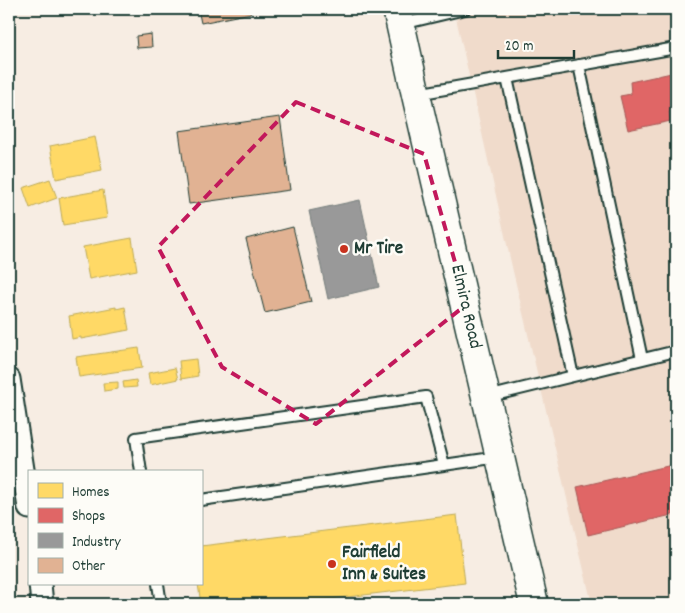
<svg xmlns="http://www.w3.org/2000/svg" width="685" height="613" viewBox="0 0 685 613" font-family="Dekko,sans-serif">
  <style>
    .built { fill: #f0dbcb }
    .homes { fill: #ffd966; stroke: #bcaa57 }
    .shops { fill: #e06666; stroke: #a65a57 }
    .industry { fill: #999; stroke: #747d7b }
    .building { fill: #e1b293; stroke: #1f3d34 }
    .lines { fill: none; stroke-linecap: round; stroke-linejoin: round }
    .lane-casing { stroke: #1f3d34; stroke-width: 14 }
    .street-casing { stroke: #1f3d34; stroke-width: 25 }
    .highway-casing { stroke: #1f3d34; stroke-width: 31 }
    .lane { stroke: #fdfcf7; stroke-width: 10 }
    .street { stroke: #fdfcf7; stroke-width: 21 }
    .highway { stroke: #fdfcf7; stroke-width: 28 }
    .marked { fill: none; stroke: #c2185b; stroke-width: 4; stroke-dasharray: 10 6; stroke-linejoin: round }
    .poi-dot { fill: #c8321e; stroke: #fdfcf7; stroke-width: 2 }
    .labels { text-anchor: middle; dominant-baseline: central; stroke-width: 5; stroke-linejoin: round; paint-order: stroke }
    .poi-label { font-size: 19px; font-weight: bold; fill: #1f3d34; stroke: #fdfcf7; text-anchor: start }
    .street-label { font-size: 19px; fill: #1f3d34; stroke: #fdfcf7 }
  </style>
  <rect width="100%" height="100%" fill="#f7ede3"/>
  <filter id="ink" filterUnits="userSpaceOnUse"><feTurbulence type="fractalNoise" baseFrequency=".02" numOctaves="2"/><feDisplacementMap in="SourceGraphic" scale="10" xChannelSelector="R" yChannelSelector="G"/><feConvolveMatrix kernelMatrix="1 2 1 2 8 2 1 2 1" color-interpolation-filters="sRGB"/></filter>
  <g filter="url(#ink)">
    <!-- built -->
    <path class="built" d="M454,9H676V604H592L512,267Z"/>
    <!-- homes -->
    <path class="homes" d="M95,137L102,170L56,179L50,146Z
      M50,179L57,198L30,208L23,188Z
      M103,190L107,218L63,225L59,198Z
      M132,238L137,270L89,279L83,247Z
      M116,307V309L125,307L129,330L81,339V337L72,339L69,316Z
      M139,348L142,368L79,377L76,357Z
      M196,359L198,376L181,379L179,361Z
      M175,368L178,379L150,385L148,373Z
      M136,380L137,387L124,388L123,382Z
      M118,382V389L104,391L103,383Z
      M457,515L465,583L288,604H201L198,584H201V546Z"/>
    <!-- shops -->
    <path class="shops" d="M676,72V110L669,112L671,121L628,130L620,96L631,94L630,82Z
      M672,465L676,483V514L588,535L577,487Z"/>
    <!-- industry -->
    <path class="industry" d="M360,200L379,287L328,299L309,211Z"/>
    <!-- building -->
    <path class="building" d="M198,9H251V13L201,23Z
      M151,34L152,47L137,48L136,36Z
      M280,117L290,190L189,204L179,131Z
      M293,227L311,302L265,313L246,239Z"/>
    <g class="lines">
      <!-- lane casing -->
      <g class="lane-casing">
        <path id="lane" d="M402,24L465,9
          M579,65L642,359
          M507,78L573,376
          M417,94L676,48
          M487,397L676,351
          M141,472L136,438L426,397L444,465
          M201,500L499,457
          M158,584L161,604"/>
      </g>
      <!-- street casing -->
      <g class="street-casing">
        <path id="street" d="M9,379L29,508
          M40,584L42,604"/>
      </g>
      <!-- highway casing -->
      <g class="highway-casing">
        <path id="highway" d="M397,9L416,95L534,604"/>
      </g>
      <!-- lane -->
      <use href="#lane" class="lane"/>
      <!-- street -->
      <use href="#street" class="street"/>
      <!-- highway -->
      <use href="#highway" class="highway"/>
    </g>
  </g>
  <!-- marked area -->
  <path class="marked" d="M296,102L424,154L467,304L316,424L222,367L158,247Z"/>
  <!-- markers -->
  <g class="poi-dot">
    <circle cx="344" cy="249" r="5"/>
    <circle cx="332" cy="564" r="5"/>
  </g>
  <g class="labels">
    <!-- poi labels -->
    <g class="poi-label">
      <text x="354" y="249">Mr Tire</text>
      <text x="342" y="553">Fairfield<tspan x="342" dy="22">Inn &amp; Suites</tspan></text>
    </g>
    <!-- street labels -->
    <g class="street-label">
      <text transform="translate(465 307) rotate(77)">Elmira Road</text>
    </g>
  </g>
  <!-- margin -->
  <rect width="685" height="613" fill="none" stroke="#fdfcf7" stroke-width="30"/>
  <rect x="15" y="15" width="655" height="583" fill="none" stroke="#1f3d34" stroke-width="2" filter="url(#ink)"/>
  <!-- legend -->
  <rect x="28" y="470" width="175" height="115" fill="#fdfcf7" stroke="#a4b0a9"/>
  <rect x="38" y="483" width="25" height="15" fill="#ffd966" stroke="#a4b0a9"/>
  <text x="72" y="496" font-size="15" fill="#1f3d34">Homes</text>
  <rect x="38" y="508" width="25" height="15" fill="#e06666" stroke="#a4b0a9"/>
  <text x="72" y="520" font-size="15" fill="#1f3d34">Shops</text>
  <rect x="38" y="533" width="25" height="15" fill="#999999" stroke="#a4b0a9"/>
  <text x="72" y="546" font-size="15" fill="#1f3d34">Industry</text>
  <rect x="38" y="558" width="25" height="15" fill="#e1b293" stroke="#a4b0a9"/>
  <text x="72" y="570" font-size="15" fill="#1f3d34">Other</text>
  <!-- scale -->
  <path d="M498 50v8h76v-8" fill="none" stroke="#1f3d34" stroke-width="2.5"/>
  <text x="505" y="50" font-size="15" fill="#1f3d34" stroke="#fdfcf7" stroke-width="4" paint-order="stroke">20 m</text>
</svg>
